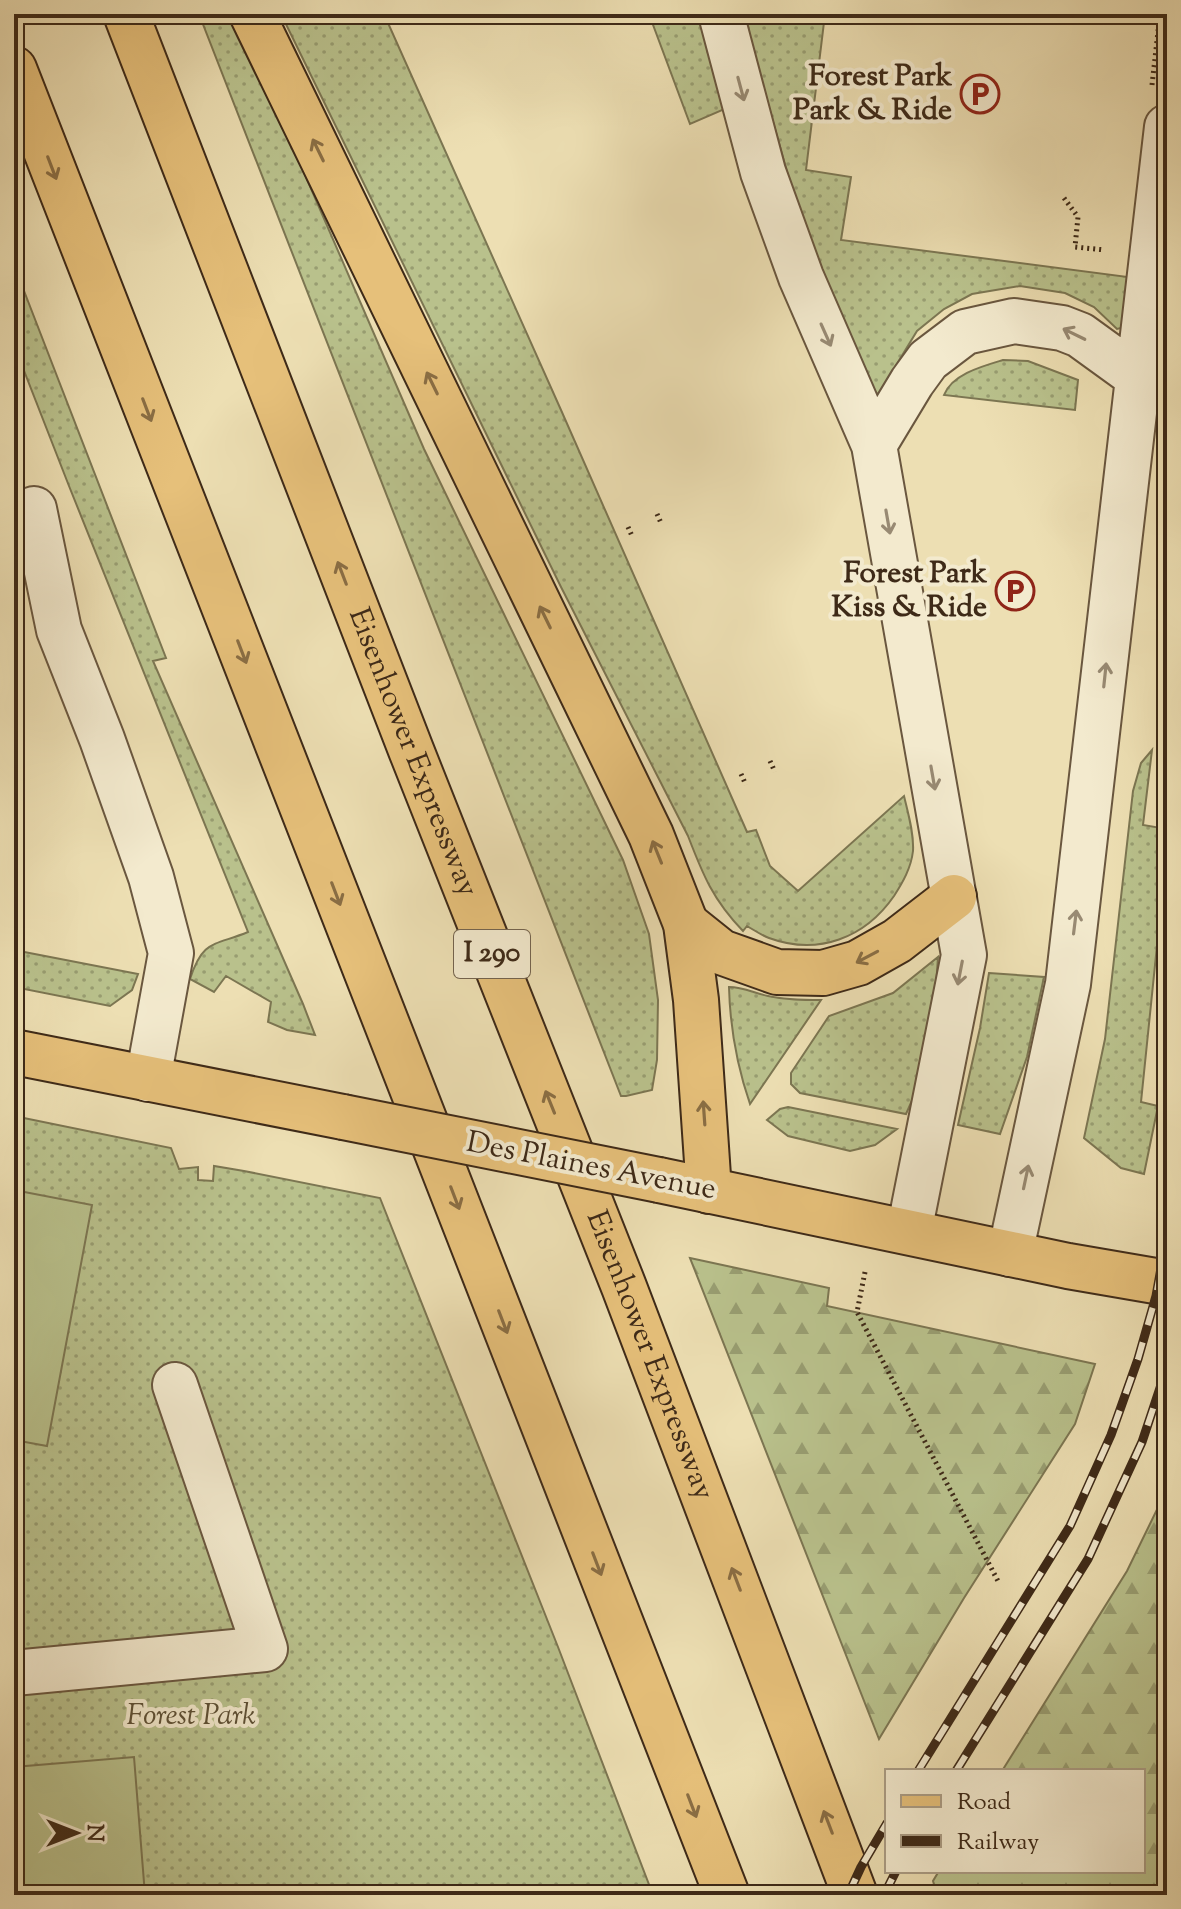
<svg xmlns="http://www.w3.org/2000/svg" width="1181" height="1909" viewBox="0 0 1181 1909" font-family="'Sorts Mill Goudy',serif">
  <style>
    .grass { fill: url(#grass-dots); stroke: #7c7652; stroke-width: 2 }
    .forest { fill: url(#forest-firs); stroke: #7c7652; stroke-width: 2 }
    .garden { fill: #b9c18c; stroke: #7c7652; stroke-width: 2 }
    .lines { fill: none; stroke-linecap: round; stroke-linejoin: round }
    .minor-casing { stroke: #6a573f; stroke-width: 48 }
    .major-casing { stroke: #3e2a18; stroke-width: 48 }
    .highway-casing { stroke: #3e2a18; stroke-width: 48 }
    .path { stroke: #3e2a18; stroke-width: 5; stroke-dasharray: 2 4; stroke-linecap: butt }
    .minor { stroke: #f3eace; stroke-width: 44 }
    .major { stroke: #e6c07a; stroke-width: 44 }
    .highway { stroke: #e6c07a; stroke-width: 44 }
    .rail-casing { stroke: #3e2a18; stroke-width: 9 }
    .rail { stroke: #f3eace; stroke-width: 6; stroke-dasharray: 18; stroke-linecap: butt }
    .major-bridge-casing { stroke: #3e2a18; stroke-width: 48; stroke-linecap: butt }
    .major-bridge { stroke: #e6c07a; stroke-width: 44 }
    .oneway { stroke: #988a73 }
    .oneway2 { stroke: #8a6e44 }
    .labels { text-anchor: middle; dominant-baseline: central; stroke-width: 8; stroke-linejoin: round; paint-order: stroke }
    .shield { fill: #f3eace; stroke: #74644f; stroke-width: 2 }
    .shield-label { font-size: 28px; font-weight: bold; fill: #3e2a18 }
    .poi-label { font-size: 30px; font-weight: bold; fill: #3e2a18; stroke: #f3eace; text-anchor: end }
    .street-label { font-size: 30px; fill: #3e2a18; stroke: #f3eace }
    .park-label { font-size: 30px; font-style: italic; fill: #5d5035; stroke: #f3eace }
  </style>
  <defs>
    <pattern id="grass-dots" width="8" height="8" patternUnits="userSpaceOnUse" patternTransform="scale(2)"><rect width="8" height="8" fill="#b9c18c"/><path d="M2 2h.1M6 6h.1" fill="none" stroke="#989d71" stroke-width="1.8" stroke-linecap="round"/></pattern>
    <pattern id="forest-firs" width="22" height="20" patternUnits="userSpaceOnUse" patternTransform="scale(2)"><rect width="22" height="20" fill="#b9c18c"/><path d="M5 1l3.5 6h-7zM16 11l3.5 6h-7z" fill="#989d71"/></pattern>
  </defs>
  <rect width="100%" height="100%" fill="#eddfb3"/>
  <filter id="stains"><feTurbulence type="fractalNoise" baseFrequency=".0025" numOctaves="4"/><feColorMatrix values="0 0 0 0 .2 0 0 0 0 .09 0 0 0 0 .02 0 0 0 .5 -.17"/></filter>
  <radialGradient id="worn" r=".72"><stop offset=".6" stop-color="#630" stop-opacity="0"/><stop offset="1" stop-color="#630" stop-opacity=".3"/></radialGradient>
  <!-- grass -->
  <path class="grass" d="M199,14H230L276,108L424,449L623,860L649,934L658,1000L657,1060L652,1090L626,1096H621Z
    M281,14H384L561,410L747,832L756,830L770,866L798,891L904,796C908,813 914,833 913,851C911,868 903,882 894,896C865,938 818,956 769,938C761,935 754,930 747,926L743,931C713,900 703,875 688,836L561,587Z
    M649,14H705L727,108L690,124Z
    M743,14H825L806,170L851,177L841,240L1128,277L1123,319L1125,327L1117,329L1094,307L1065,293L1020,286L972,294L944,309L917,331L878,395L871,391L796,204Z
    M14,265L166,658L153,661L303,1004L315,1035L287,1030L268,1022L271,1002L226,976L214,992L190,979C203,939 214,946 248,932L69,486L14,345Z
    M1003,360L1028,361L1078,380L1075,410L944,395C952,374 983,366 1003,360Z
    M1152,750L1143,825L1167,829V848L1141,1102L1158,1106L1144,1174L1121,1168L1084,1138L1105,1039L1133,791L1141,763Z
    M14,950L138,974L132,990L110,1006L14,987Z
    M938,957L936,986L914,1096L906,1114L800,1093L791,1084V1073L829,1016L893,993Z
    M989,973L1044,977L1027,1057L1000,1134L958,1125L980,1028Z
    M729,987C743,987 754,993 768,996C786,1000 803,1000 821,1000L750,1104C737,1066 730,1027 729,987Z
    M788,1107L897,1129L875,1145L850,1151L788,1136L767,1120L780,1109Z
    M14,1116L171,1148L179,1169L198,1167V1180L213,1181L214,1166L244,1171L380,1198L558,1647L653,1895H14Z"/>
  <!-- forest -->
  <path class="forest" d="M690,1258L829,1288L827,1306L1095,1364L1075,1424L964,1598L879,1739Z
    M1167,1489V1895H937L933,1881L939,1871H1143V1771H1002L1127,1571Z"/>
  <!-- garden -->
  <path class="garden" d="M14,1190L92,1205L47,1446L14,1440Z
    M134,1757L145,1895H14V1767Z"/>
  <g class="lines">
    <!-- minor casing -->
    <g class="minor-casing">
      <path id="minor" d="M721,14L763,172L801,277L874,445L964,955L909,1232
        M874,445L912,382L928,360L965,332L1014,321L1062,328L1080,335L1138,377
        M34,509L59,630L102,739L151,877L171,953L148,1079
        M1010,1254L1068,984L1167,127
        M14,1673L265,1649L175,1385"/>
    </g>
    <!-- major casing -->
    <g class="major-casing">
      <path id="major" d="M14,1052L343,1117
        M659,1180L1068,1266L1167,1283"/>
    </g>
    <!-- highway casing -->
    <g class="highway-casing">
      <g id="highway">
        <path id="s1" d="M126,14L411,750L624,1287L855,1895"/>
        <path d="M252,14L651,835L686,924L696,1000L709,1191"/>
        <path d="M14,69L727,1895"/>
        <path d="M686,924L721,952L777,972L823,973L858,963L897,941L954,897"/>
      </g>
    </g>
    <!-- path -->
    <path class="path" d="M1152,85L1160,14
      M1064,198L1078,217L1075,247L1105,250
      M657,514L661,523
      M628,527L632,536
      M770,761L775,772
      M741,774L746,785
      M865,1272L857,1312L999,1583"/>
    <!-- minor -->
    <use href="#minor" class="minor"/>
    <!-- major -->
    <use href="#major" class="major"/>
    <!-- highway -->
    <use href="#highway" class="highway"/>
    <!-- rail casing -->
    <g class="rail-casing">
      <path id="rail" d="M918,1771L1070,1526L1111,1435L1138,1359L1156,1296L1167,1235
        M956,1771L1088,1559L1142,1442L1167,1367
        M848,1895L861,1867L887,1823
        M884,1895L896,1871"/>
    </g>
    <!-- rail -->
    <use href="#rail" class="rail"/>
    <!-- major-bridge casing -->
    <g class="major-bridge-casing">
      <path id="major-bridge" d="M343,1117L659,1180"/>
    </g>
    <!-- major-bridge -->
    <use href="#major-bridge" class="major-bridge"/>
  </g>
  <!-- one-way arrows -->
  <defs><path id="oneway-shaft" d="M-6 0H5M1.5-3L5.5 0L1.5 3" fill="none" stroke-width="1.6" stroke-linecap="round" stroke-linejoin="round" transform="scale(2)"/></defs>
  <g class="oneway">
    <use href="#oneway-shaft" transform="translate(741 89) rotate(75)"/>
    <use href="#oneway-shaft" transform="translate(1074 334) rotate(-154)"/>
    <use href="#oneway-shaft" transform="translate(826 335) rotate(66)"/>
    <use href="#oneway-shaft" transform="translate(888 522) rotate(80)"/>
    <use href="#oneway-shaft" transform="translate(1105 675) rotate(-84)"/>
    <use href="#oneway-shaft" transform="translate(933 778) rotate(80)"/>
    <use href="#oneway-shaft" transform="translate(1075 922) rotate(-83)"/>
    <use href="#oneway-shaft" transform="translate(960 973) rotate(101)"/>
    <use href="#oneway-shaft" transform="translate(1026 1177) rotate(-78)"/>
  </g>
  <g class="oneway2">
    <use href="#oneway-shaft" transform="translate(318 150) rotate(-116)"/>
    <use href="#oneway-shaft" transform="translate(52 168) rotate(69)"/>
    <use href="#oneway-shaft" transform="translate(432 383) rotate(-116)"/>
    <use href="#oneway-shaft" transform="translate(147 410) rotate(69)"/>
    <use href="#oneway-shaft" transform="translate(342 573) rotate(-111)"/>
    <use href="#oneway-shaft" transform="translate(545 617) rotate(-116)"/>
    <use href="#oneway-shaft" transform="translate(242 652) rotate(69)"/>
    <use href="#oneway-shaft" transform="translate(657 852) rotate(-112)"/>
    <use href="#oneway-shaft" transform="translate(336 894) rotate(69)"/>
    <use href="#oneway-shaft" transform="translate(867 957) rotate(152)"/>
    <use href="#oneway-shaft" transform="translate(550 1102) rotate(-112)"/>
    <use href="#oneway-shaft" transform="translate(704 1113) rotate(-94)"/>
    <use href="#oneway-shaft" transform="translate(455 1198) rotate(69)"/>
    <use href="#oneway-shaft" transform="translate(503 1322) rotate(69)"/>
    <use href="#oneway-shaft" transform="translate(597 1564) rotate(69)"/>
    <use href="#oneway-shaft" transform="translate(736 1579) rotate(-111)"/>
    <use href="#oneway-shaft" transform="translate(692 1806) rotate(69)"/>
    <use href="#oneway-shaft" transform="translate(828 1822) rotate(-111)"/>
  </g>
  <!-- icons -->
  <defs>
    <g id="parking-ring" transform="scale(2)"><circle r="9.5" fill="#f3eace" stroke="#8f2418" stroke-width="1.5"/><path d="M-3.5-5.5H1a3.5 3.5 0 0 1 0 7H-1V5.5H-3.5ZM-1-3.4V-.6H.8a1.4 1.4 0 0 0 0-2.8Z" fill="#8f2418"/></g>
  </defs>
  <g fill-rule="evenodd">
    <use href="#parking-ring" x="980" y="94"/>
    <use href="#parking-ring" x="1015" y="591"/>
  </g>
  <g class="labels">
    <!-- shield labels -->
    <rect class="shield" x="454" y="930" width="76" height="48" rx="6"/>
    <g class="shield-label">
      <text x="492" y="954">I 290</text>
    </g>
    <!-- poi labels -->
    <g class="poi-label">
      <text x="952" y="77">Forest Park<tspan x="952" dy="34">Park &amp; Ride</tspan></text>
      <text x="987" y="574">Forest Park<tspan x="987" dy="34">Kiss &amp; Ride</tspan></text>
    </g>
    <!-- street labels -->
    <g class="street-label">
      <text stroke="none"><textPath href="#s1" startOffset="792">Eisenhower Expressway</textPath></text>
      <text transform="translate(591 1167) rotate(11)">Des Plaines Avenue</text>
      <text stroke="none"><textPath href="#s1" startOffset="1440">Eisenhower Expressway</textPath></text>
    </g>
    <!-- park labels -->
    <g class="park-label">
      <text x="191" y="1716">Forest Park</text>
    </g>
  </g>
  <!-- margin -->
  <rect width="1181" height="1909" fill="none" stroke="#eddfb3" stroke-width="48"/>
  <rect x="16" y="16" width="1149" height="1877" fill="none" stroke="#3e2a18" stroke-width="4"/>
  <rect x="24" y="24" width="1133" height="1861" fill="none" stroke="#3e2a18" stroke-width="2"/>
  <!-- legend -->
  <rect x="885" y="1769" width="260" height="104" fill="#f3eace" stroke="#ab9d85" stroke-width="2"/>
  <rect x="901" y="1795" width="40" height="12" fill="#e6c07a" stroke="#ab9d85" stroke-width="2"/>
  <text x="957" y="1809" font-size="24" fill="#3e2a18">Road</text>
  <rect x="901" y="1835" width="40" height="12" fill="#3e2a18" stroke="#ab9d85" stroke-width="2"/>
  <text x="957" y="1849" font-size="24" fill="#3e2a18">Railway</text>
  <!-- north arrow -->
  <g transform="translate(76 1833) rotate(90)" stroke="#f3eace" stroke-width="6" paint-order="stroke">
  <path d="M0-6L14 30L0 20L-14 30Z" fill="#3e2a18"/>
  <text y="-12" font-size="22" font-weight="bold" text-anchor="middle" fill="#3e2a18">N</text>
  </g>
  <rect width="100%" height="100%" filter="url(#stains)"/>
  <rect width="100%" height="100%" fill="url(#worn)"/>
</svg>
